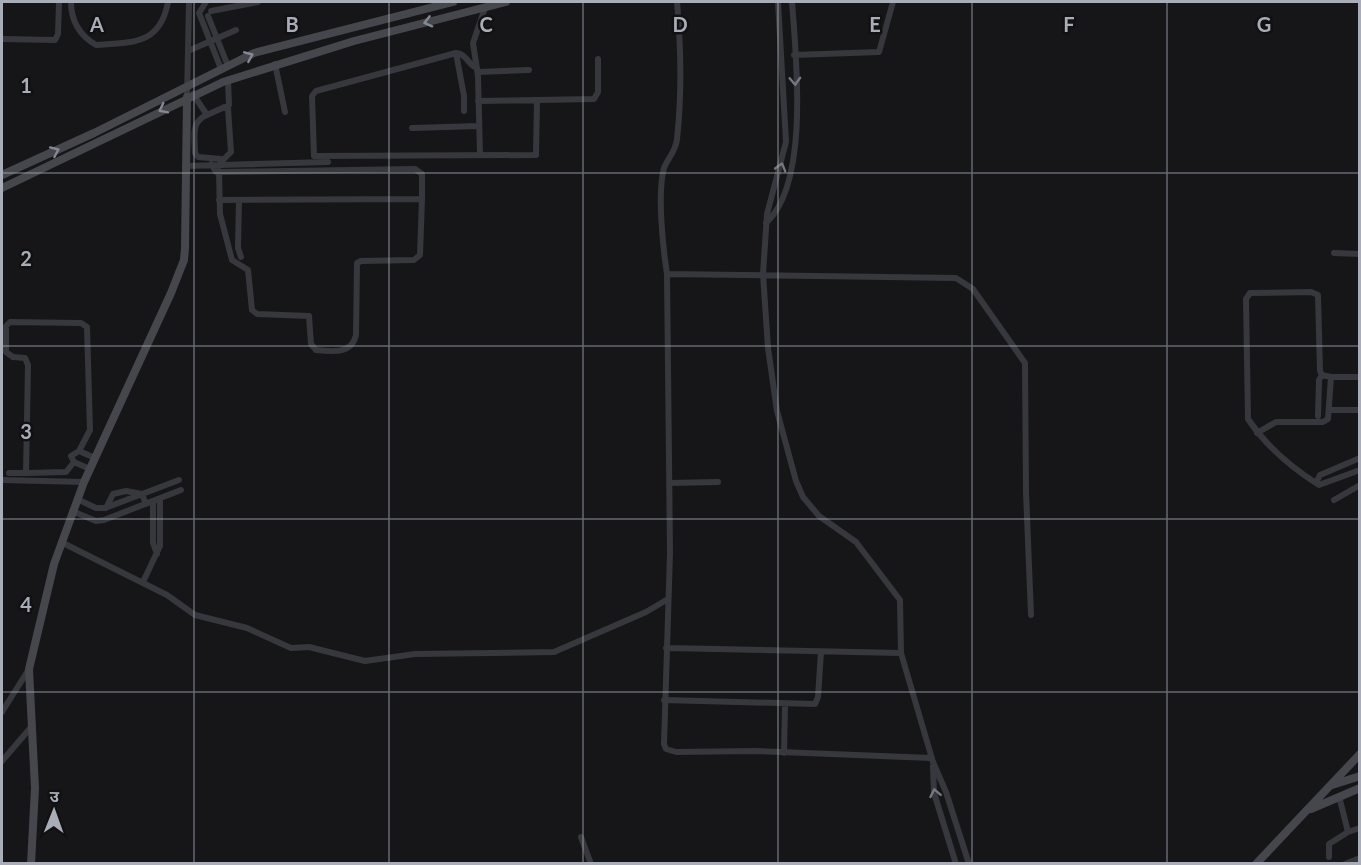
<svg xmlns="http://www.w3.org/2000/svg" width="1361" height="865" viewBox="0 0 1361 865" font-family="Lato,'Noto Sans Devanagari',sans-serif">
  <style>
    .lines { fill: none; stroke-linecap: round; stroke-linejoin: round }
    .street { stroke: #37383d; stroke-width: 6 }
    .secondary { stroke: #45474d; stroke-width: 8 }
    .oneway { stroke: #858993 }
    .oneway2 { stroke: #757881 }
    .grid { fill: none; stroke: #a8adb8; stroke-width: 1.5; stroke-opacity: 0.55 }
    .grid-label { font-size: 20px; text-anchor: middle; font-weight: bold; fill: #a8adb8; stroke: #111113; stroke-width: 5; stroke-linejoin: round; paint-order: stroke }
  </style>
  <rect width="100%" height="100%" fill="#161618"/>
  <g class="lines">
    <!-- street -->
    <path class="street" d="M71,2C71,20 79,35 96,45C133,42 160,45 168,2
      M206,2L199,13L221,69
      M677,2C681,47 682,94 677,139C676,151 668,158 664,168C657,193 663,248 667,274L670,553L664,744L666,749L676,752L755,751L931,758
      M778,2L786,142L767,214L763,274L768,348L777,411L796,481L803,497L819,516L856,542L900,600L901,653L933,762L946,792L969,864
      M211,11L258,2
      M208,16L228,66
      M2,39L55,40L58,34L59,2
      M188,51L236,30
      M456,53L464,96V111
      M794,55L879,52L893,2
      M275,64L285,112
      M477,68C468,65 466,53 456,53L316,91L312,96L314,156L536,155L537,101
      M478,72L529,70
      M193,94L207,115L229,105L228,80
      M187,97L189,2
      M478,101L594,99L598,92V59
      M207,115C190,122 195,137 195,153L198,157L222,159
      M412,128L479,126
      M480,155L478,76L473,43L485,8
      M221,162L231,152L228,108
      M211,164L216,172L415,169L422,174V199
      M185,166L328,162
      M219,171L220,214L232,260L248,270L252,310L257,314L309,316L311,344L316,350C333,352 352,354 356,335L357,263L361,261L414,260L420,255L422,199L219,200
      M239,200L238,248L241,257
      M766,223C810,183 796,57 792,2
      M1334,253L1360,254
      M667,274L956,278L973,289L1025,363L1026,492L1031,615
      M1331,377L1322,375L1320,371L1318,295L1311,292L1250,293L1246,299L1248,419C1266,446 1292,468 1319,485L1360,470
      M1330,410H1360
      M1318,416L1319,380L1322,375
      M1257,433L1276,422H1323L1328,419L1331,377H1360
      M79,451L95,458
      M74,462L66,472L26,473L28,365L25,358L13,357L6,352V326L10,322L81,323L87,327L90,430L79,451L71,456L74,462L90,469
      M9,473H26
      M2,480L84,482
      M669,483L718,482
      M1316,483L1320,475L1360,458
      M77,499L96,508H105L179,480
      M1334,500L1360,485
      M153,501V543L157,554
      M106,508L113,494L126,491L142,494L146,504
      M72,511L96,521L104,520L181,490
      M61,542L167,595L195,615L247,628L291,648L309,647L365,661L415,654L554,652L646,612L668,599
      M143,582L160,546V499
      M666,648L901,653
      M664,700L815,704L818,697L821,652
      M2,712L29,669
      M784,753L785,704
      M2,761L32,726
      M933,766L934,793L956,864
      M1348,832L1360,828
      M581,837L591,864
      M1329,857V844L1348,832L1339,796
      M1345,864L1360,858"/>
    <!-- secondary -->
    <path class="secondary" d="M2,175L94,133L254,53L453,2
      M2,188L223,82L354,41L506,2
      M1332,785L1360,776
      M1311,809L1360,788
      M31,864L35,788L29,669L54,564L84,482L171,293L184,260L185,248L187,97
      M1256,864L1360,754"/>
  </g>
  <!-- one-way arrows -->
  <defs><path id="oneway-chevron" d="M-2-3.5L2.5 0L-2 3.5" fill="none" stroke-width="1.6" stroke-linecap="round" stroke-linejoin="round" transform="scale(1.5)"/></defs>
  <g class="oneway">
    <use href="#oneway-chevron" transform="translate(428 22) rotate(166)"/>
    <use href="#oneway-chevron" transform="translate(249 56) rotate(-23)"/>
    <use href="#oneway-chevron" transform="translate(163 109) rotate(153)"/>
    <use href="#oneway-chevron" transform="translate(55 151) rotate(-24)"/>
  </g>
  <g class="oneway2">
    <use href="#oneway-chevron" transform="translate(795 81) rotate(88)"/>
    <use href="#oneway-chevron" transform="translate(781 167) rotate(-74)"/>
    <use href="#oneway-chevron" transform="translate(935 793) rotate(-101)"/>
  </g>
  <!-- grid -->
  <path class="grid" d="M194,2V864M389,2V864M583,2V864M778,2V864M972,2V864M1167,2V864M2,173H1360M2,346H1360M2,519H1360M2,692H1360"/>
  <g class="grid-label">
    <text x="97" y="32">A</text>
    <text x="292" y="32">B</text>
    <text x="486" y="32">C</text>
    <text x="680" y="32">D</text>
    <text x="875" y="32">E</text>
    <text x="1069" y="32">F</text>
    <text x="1264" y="32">G</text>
    <text x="26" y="93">1</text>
    <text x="26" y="266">2</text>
    <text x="26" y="439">3</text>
    <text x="26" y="612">4</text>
  </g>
  <!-- border -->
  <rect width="1361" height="865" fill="none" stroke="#a8adb8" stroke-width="6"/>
  <!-- north arrow -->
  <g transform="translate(54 811) rotate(1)" stroke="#111113" stroke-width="4.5" paint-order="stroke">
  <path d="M0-4.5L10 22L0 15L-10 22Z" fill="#a8adb8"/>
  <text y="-9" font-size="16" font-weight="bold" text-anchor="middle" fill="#a8adb8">उ</text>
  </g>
</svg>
